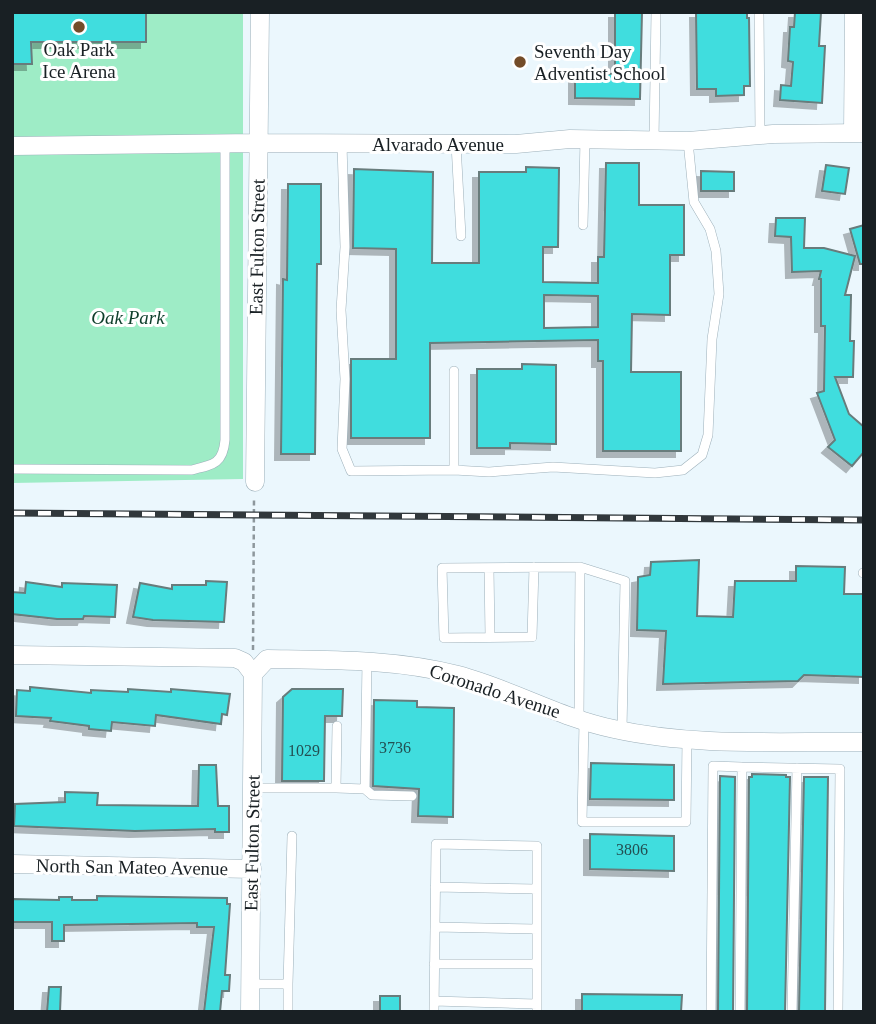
<svg xmlns="http://www.w3.org/2000/svg" width="876" height="1024" viewBox="0 0 876 1024" font-family="'Times New Roman',serif">
  <style>
    .green { fill: #9eecc6 }
    .building { fill: #40ddde; stroke: #677c7c; stroke-width: 2; fill-rule: evenodd; filter: url(#shadow) }
    .lines { fill: none; stroke-linecap: round; stroke-linejoin: round }
    .service-casing { stroke: #9db0ba; stroke-width: 10 }
    .minor-casing { stroke: #9db0ba; stroke-width: 19 }
    .path { stroke: #8d979c; stroke-width: 2.5; stroke-dasharray: 5 3.5; stroke-linecap: butt }
    .service { stroke: #fff; stroke-width: 9 }
    .minor { stroke: #fff; stroke-width: 18 }
    .rail-casing { stroke: #31383c; stroke-width: 7 }
    .rail { stroke: #fff; stroke-width: 4.5; stroke-dasharray: 13; stroke-linecap: butt }
    .poi-dot { fill: #734c29; stroke: #fff; stroke-width: 2.5 }
    .labels { text-anchor: middle; dominant-baseline: central; stroke-width: 6; stroke-linejoin: round; paint-order: stroke }
    .number-label { font-size: 16px; fill: #234f52 }
    .poi-label { font-size: 19px; fill: #192024; stroke: #fff }
    .street-label { font-size: 19px; fill: #192024; stroke: #fff }
    .park-label { font-size: 19px; font-style: italic; fill: #0e3e2b; stroke: #fff }
  </style>
  <defs>
    <filter id="shadow"><feDropShadow dx="-6" dy="6" stdDeviation="0" flood-color="#0004"/></filter>
  </defs>
  <rect width="100%" height="100%" fill="#ebf7fd"/>
  <!-- green -->
  <path class="green" d="M12,12H243V479L12,483Z"/>
  <!-- building -->
  <path class="building" d="M12,12H146V42H31L32,64H12Z
    M615,12H642L640,99L575,98V73L615,74Z
    M696,12H747V18H749L750,86H744V95L716,96V89H697Z
    M795,12H821L819,46H825L822,103L780,100L781,85L791,86L793,62L788,61L790,27H794Z
    M606,163H639V205H684V255H670V315L632,314L631,372H681V451H603V361H598V340L430,343V438H351V359H396V249L353,248L354,169L433,172L432,263H479V172H526V167L559,168L558,247H543V282L598,283V257H604ZM544,295L598,296V327L544,328Z
    M826,165L849,168L845,194L822,191Z
    M701,171L734,172V191H701Z
    M288,184H321V264H317L315,454H281L283,279L287,280Z
    M776,218H805L804,248H824L855,256L845,295H851L850,341H854L853,377H835L849,414L864,427V452L852,466L828,447L835,440L817,393L824,391L825,326H821V279H819L821,271L792,272L791,237L775,236Z
    M864,225V264H860L850,229Z
    M522,364L556,365V444L510,443V448H477V369H522Z
    M699,560L697,616L733,617L735,581H796V566L845,567L844,594H864V677L804,675L798,681L663,684L666,631L637,630L638,577L650,575L651,562Z
    M206,581L227,582L224,622L153,620L133,617L140,583L172,589V585H206Z
    M26,582L62,587V583L117,585L115,617L84,616L83,619H57L12,614V592L25,593Z
    M30,687L91,693V690L128,692V689L171,692V689L230,694L227,715L222,714L221,724L156,715L155,726L112,722L111,731L89,729V726L50,721L51,718L16,716L17,690L30,691Z
    M292,689H343L342,716H325L324,781H282L283,697Z
    M374,700L417,701V707L454,708L453,817L418,816L419,789L373,786Z
    M591,763L674,765V800L590,799Z
    M199,765H216L218,806H229V832H215V829L135,831L14,826L15,804L65,802V792L98,793L97,805L198,806Z
    M752,774L786,775V777H790L785,1012H747L749,777H752Z
    M720,776L735,777L733,1012H718Z
    M804,777H828L825,1012H799Z
    M590,834L674,836V871L590,869Z
    M97,896L227,898V904H230L225,975H230L229,991H222L220,1012H204L214,927H197V923L64,925V941H52V922H12V899L59,900V897H72V900H97Z
    M49,987H61L60,1012H47Z
    M582,994L682,995L681,1012L582,1011Z
    M380,996H400V1012H380Z"/>
  <g class="lines">
    <!-- service casing -->
    <g class="service-casing">
      <path id="service" d="M759,12L760,135
        M654,140L656,12
        M342,144L345,247L341,310L345,379L342,449L351,471L454,470L489,472L553,467L655,473L683,470L702,455L708,435L712,339L719,294L716,251L710,229L694,202L688,141
        M456,144L461,236
        M583,225L585,139
        M454,371V470
        M12,469L191,470C213,465 223,464 225,440V144
        M534,567L532,637L444,638L442,568L580,567L625,581L622,730
        M489,568L490,637
        M863,573H864
        M579,719L580,567
        M584,721L582,822H686L687,739
        M337,726L336,788L365,789L367,661
        M742,767L840,769L838,1012
        M253,788H336
        M365,789L372,795L412,796
        M435,887L537,889
        M435,927L537,929
        M434,964H537
        M250,984H288V1012
        M288,984L292,836
        M434,1001L537,1004
        M434,1012L436,844L537,846V1012
        M711,1012L713,766L742,767L740,1012
        M792,1012L797,768"/>
    </g>
    <!-- minor casing -->
    <g class="minor-casing">
      <path id="minor" d="M853,133L854,12
        M12,146L258,143L516,144L570,139L688,141L773,134L864,133
        M255,482L260,12
        M12,655L235,658L244,662L253,674
        M253,674L267,659C331,660 395,659 458,675C511,689 560,718 614,729C695,747 781,741 864,742
        M12,864L252,869
        M250,1012L253,674"/>
    </g>
    <!-- path -->
    <path class="path" d="M253,650L254,499"/>
    <!-- service -->
    <use href="#service" class="service"/>
    <!-- minor -->
    <use href="#minor" class="minor"/>
    <!-- rail casing -->
    <g class="rail-casing">
      <path id="rail" d="M12,513L864,520"/>
    </g>
    <!-- rail -->
    <use href="#rail" class="rail"/>
  </g>
  <!-- markers -->
  <g class="poi-dot">
    <circle cx="79" cy="27" r="7"/>
    <circle cx="520" cy="62" r="7"/>
  </g>
  <g class="labels">
    <!-- number labels -->
    <g class="number-label">
      <text x="395" y="747">3736</text>
      <text x="304" y="750">1029</text>
      <text x="632" y="849">3806</text>
    </g>
    <!-- poi labels -->
    <g class="poi-label">
      <text x="79" y="49">Oak Park<tspan x="79" dy="22">Ice Arena</tspan></text>
      <text x="534" y="51" text-anchor="start">Seventh Day<tspan x="534" dy="22">Adventist School</tspan></text>
    </g>
    <!-- street labels -->
    <g class="street-label">
      <text x="438" y="144">Alvarado Avenue</text>
      <text transform="translate(257 247) rotate(-89)">East Fulton Street</text>
      <text transform="translate(495 691) rotate(18)">Coronado Avenue</text>
      <text transform="translate(252 843) rotate(-89)">East Fulton Street</text>
      <text transform="translate(132 867) rotate(1)">North San Mateo Avenue</text>
    </g>
    <!-- park labels -->
    <g class="park-label">
      <text x="128" y="317">Oak Park</text>
    </g>
  </g>
  <!-- border -->
  <rect width="876" height="1024" fill="none" stroke="#192024" stroke-width="28"/>
</svg>
